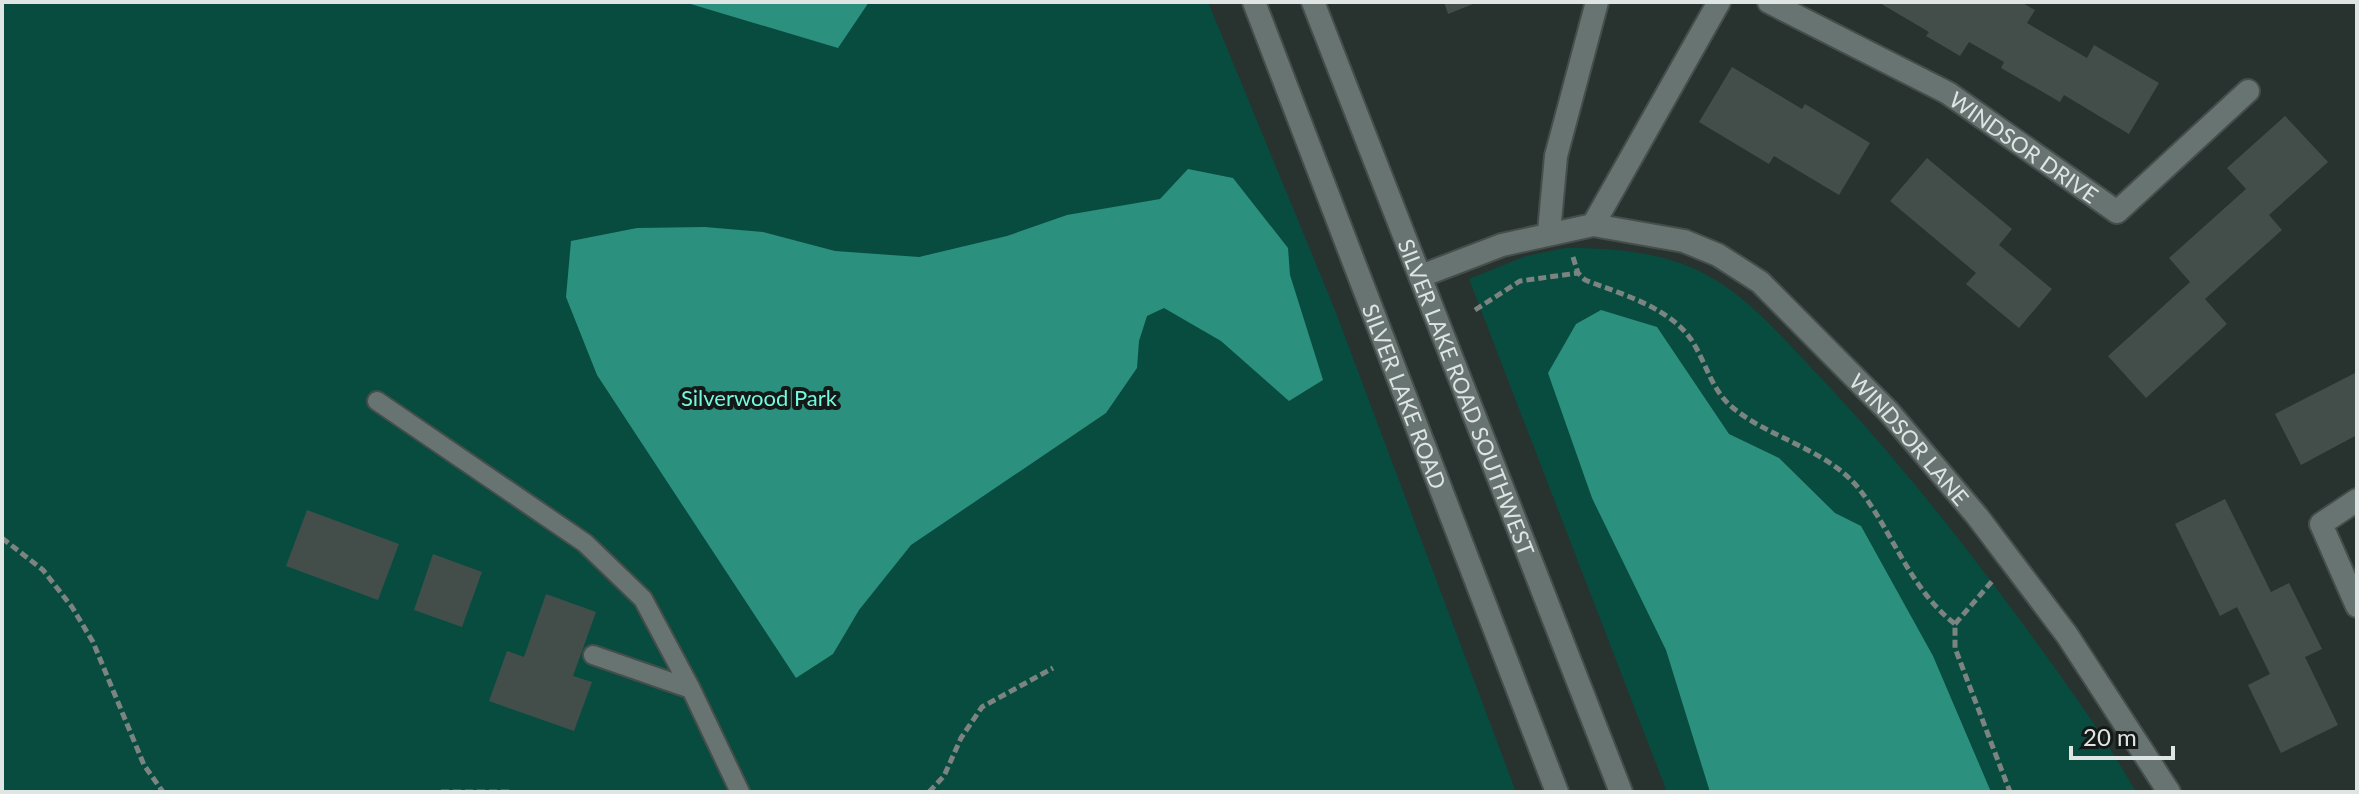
<svg xmlns="http://www.w3.org/2000/svg" width="2359" height="794" viewBox="0 0 2359 794" font-family="Lato,sans-serif">
  <style>
    .green { fill: #084c40 }
    .water { fill: #2c907e }
    .building { fill: #434e4b }
    .lines { fill: none; stroke-linecap: round; stroke-linejoin: round }
    .service-casing { stroke: #464e4c; stroke-width: 22 }
    .minor-casing { stroke: #464e4c; stroke-width: 26 }
    .secondary-casing { stroke: #464e4c; stroke-width: 26 }
    .path { stroke: #7b8481; stroke-width: 5; stroke-dasharray: 8 4; stroke-linecap: butt }
    .service { stroke: #687471; stroke-width: 18 }
    .minor { stroke: #687471; stroke-width: 22 }
    .secondary { stroke: #687471; stroke-width: 22 }
    .labels { text-anchor: middle; dominant-baseline: central; stroke-width: 8; stroke-linejoin: round; paint-order: stroke }
    .street-label { font-size: 22px; fill: #dee5e3; stroke: #141817 }
    .park-label { font-size: 22px; fill: #73f9de; stroke: #141817 }
  </style>
  <rect width="100%" height="100%" fill="#28322f"/>
  <!-- green -->
  <path class="green" d="M2,2H1208L1335,310L1516,792H2Z
    M1565,248C1617,248 1672,252 1717,281C1756,305 1788,344 1819,376C1891,452 1955,532 2017,616C2059,673 2101,730 2136,792H1667L1469,279L1526,256Z"/>
  <!-- water -->
  <path class="water" d="M684,2H869L838,48Z
    M1188,169L1233,178L1288,248L1290,275L1323,380L1289,401L1221,341L1164,308L1147,316L1139,341L1137,368L1106,413L911,545L859,610L833,654L796,678L597,375L566,297L571,241L637,228L705,227L763,232L835,251L919,257L1007,236L1067,215L1160,199Z
    M1601,310L1657,327L1729,434L1779,458L1835,513L1861,526L1933,656L1991,792H1710L1666,650L1592,498L1548,373L1576,324Z"/>
  <!-- building -->
  <path class="building" d="M1444,2H1478L1448,14Z
    M1878,2H2021L2035,10L2027,23L2087,58L2094,45L2159,83L2129,134L2064,95L2060,102L2001,68L2004,62L1969,42L1960,56L1926,36L1929,32Z
    M1732,67L1802,109L1805,104L1870,143L1839,195L1774,156L1769,164L1699,122Z
    M2285,116L2328,162L2269,215L2282,230L2205,299L2227,324L2146,398L2108,356L2190,282L2169,258L2246,189L2227,168Z
    M1927,158L2012,229L1999,245L2052,289L2019,328L1966,284L1976,273L1890,201Z
    M2357,372V435L2301,465L2275,414Z
    M2225,499L2271,592L2289,583L2322,649L2305,657L2338,725L2281,753L2248,685L2270,674L2237,607L2220,616L2175,524Z
    M307,510L399,544L378,600L286,566Z
    M433,554L482,572L462,627L414,610Z
    M546,594L596,612L573,676L592,682L574,731L489,701L507,651L524,657Z"/>
  <g class="lines">
    <!-- service casing -->
    <g class="service-casing">
      <path id="service" d="M377,401L585,543L643,599L691,689
        M593,655L691,689L740,792"/>
    </g>
    <!-- minor casing -->
    <g class="minor-casing">
      <g id="minor">
        <path id="s1" d="M1769,2L1948,93L2117,212L2248,91"/>
        <path d="M1593,225L1719,2"/>
        <path d="M1549,232L1556,156L1597,2"/>
        <path id="s2" d="M1421,276L1502,245L1593,225L1684,241L1718,255L1760,282L1889,412L1977,516L2067,635L2169,792"/>
        <path d="M2357,500L2321,524L2357,606"/>
      </g>
    </g>
    <!-- secondary casing -->
    <g class="secondary-casing">
      <g id="secondary">
        <path id="s3" d="M1254,2L1557,792"/>
        <path id="s4" d="M1313,2L1621,792"/>
      </g>
    </g>
    <!-- path -->
    <path class="path" d="M1573,257L1578,273L1585,280C1621,294 1673,308 1694,344C1707,366 1712,390 1732,407C1770,439 1828,449 1860,490C1893,533 1910,589 1955,624V648L2010,792
      M1475,310L1520,281L1578,273
      M2,538L43,570L72,607L93,642L144,765L163,792
      M1955,624L1994,579
      M441,792H509
      M929,792L944,776L961,738L982,707L1053,668"/>
    <!-- service -->
    <use href="#service" class="service"/>
    <!-- minor -->
    <use href="#minor" class="minor"/>
    <!-- secondary -->
    <use href="#secondary" class="secondary"/>
  </g>
  <g class="labels">
    <!-- street labels -->
    <g class="street-label">
      <text stroke="none"><textPath href="#s1" startOffset="294">WINDSOR DRIVE</textPath></text>
      <text stroke="none"><textPath href="#s3" startOffset="422">SILVER LAKE ROAD</textPath></text>
      <text stroke="none"><textPath href="#s4" startOffset="424">SILVER LAKE ROAD SOUTHWEST</textPath></text>
      <text stroke="none"><textPath href="#s2" startOffset="576">WINDSOR LANE</textPath></text>
    </g>
    <!-- park labels -->
    <g class="park-label">
      <text x="759" y="397">Silverwood Park</text>
    </g>
  </g>
  <!-- border -->
  <rect width="2359" height="794" fill="none" stroke="#dee5e3" stroke-width="8"/>
  <!-- scale -->
  <path d="M2071 746v12h102v-12" fill="none" stroke="#dee5e3" stroke-width="4"/>
  <text x="2083" y="746" font-size="24" fill="#dee5e3" stroke="#141817" stroke-width="6" paint-order="stroke">20 m</text>
</svg>
